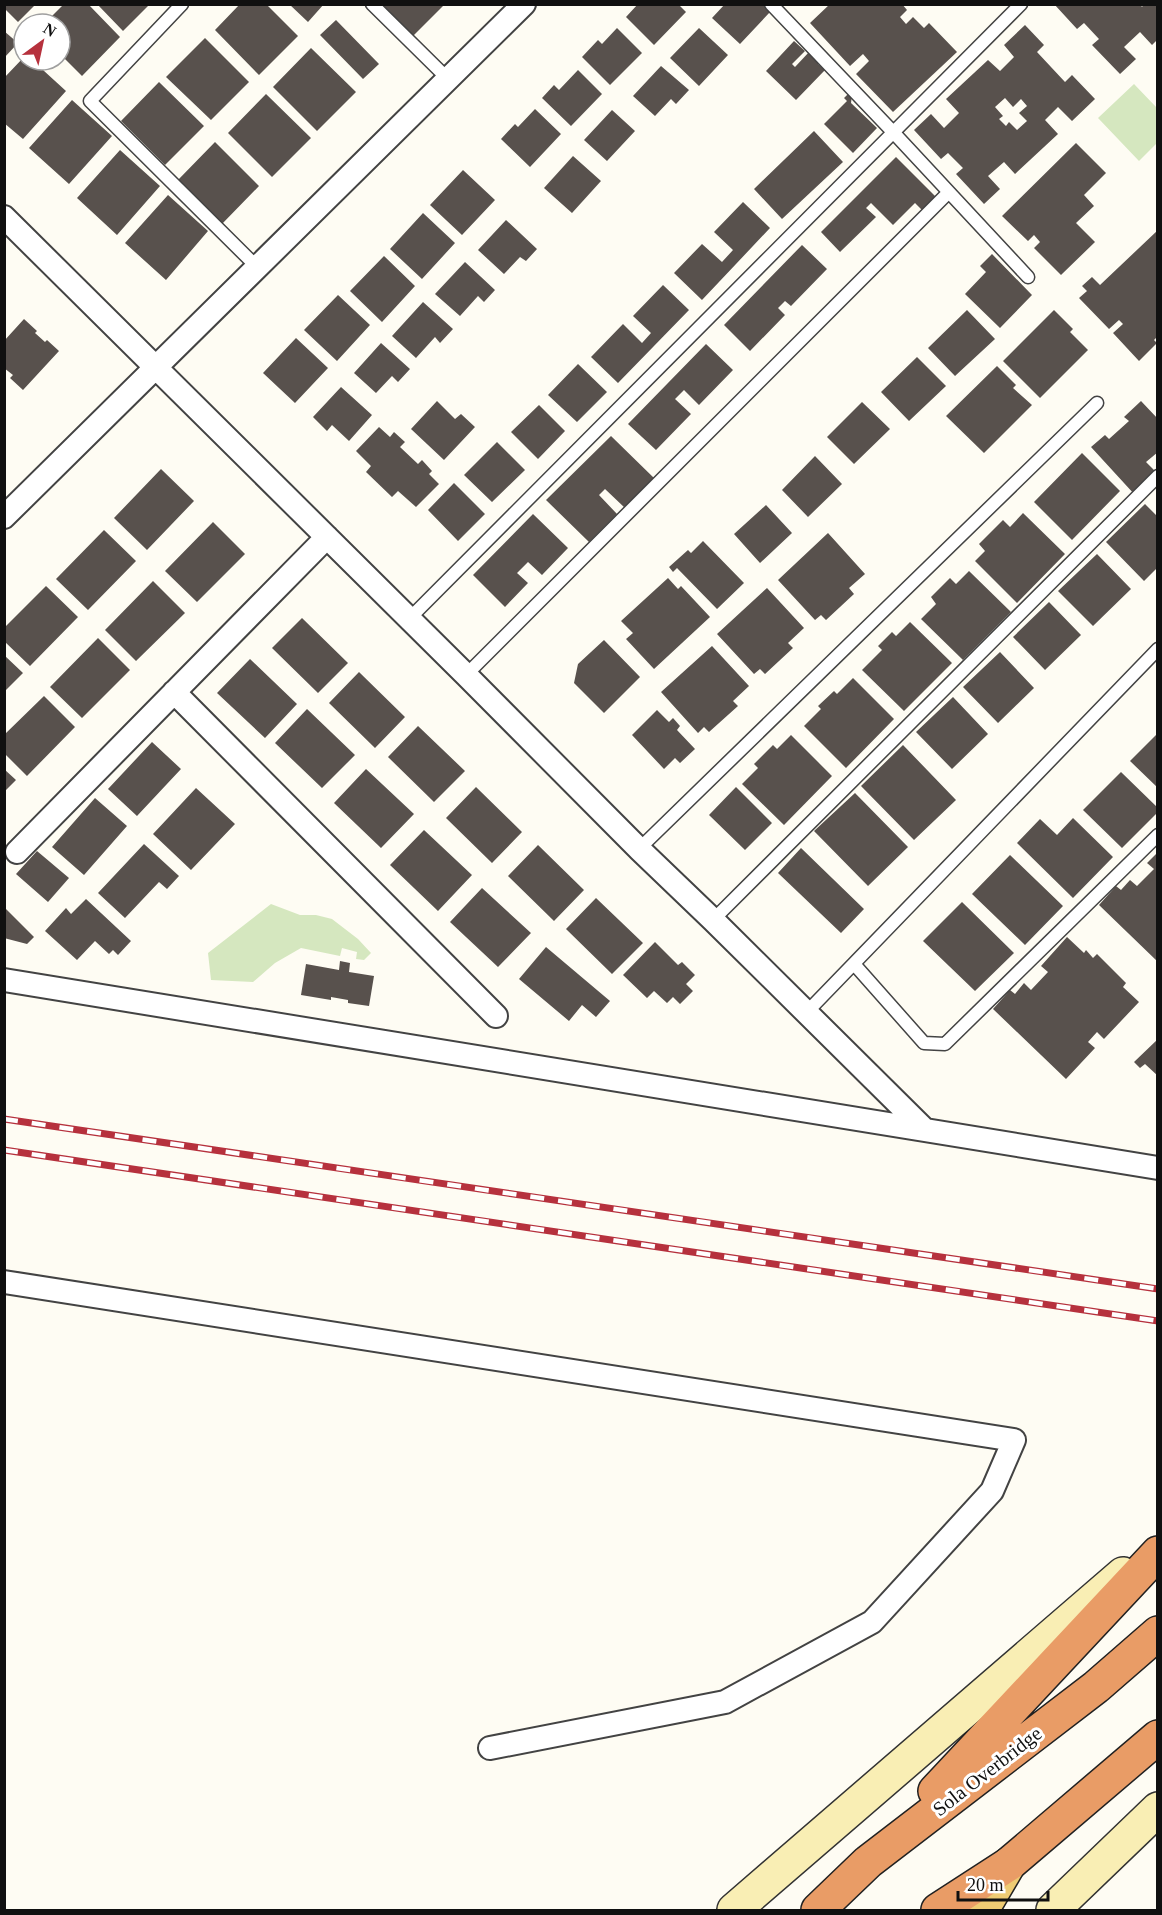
<svg xmlns="http://www.w3.org/2000/svg" width="1162" height="1915" viewBox="0 0 1162 1915" font-family="'Times New Roman',serif">
  <style>
    .green { fill: #d5e7bf }
    .building { fill: #58514d; fill-rule: evenodd }
    .lines { fill: none; stroke-linecap: round; stroke-linejoin: round }
    .lane-casing { stroke: #434343; stroke-width: 15 }
    .street-casing { stroke: #434343; stroke-width: 26 }
    .secondary-casing { stroke: #323232; stroke-width: 36 }
    .primary-casing { stroke: #212121; stroke-width: 36 }
    .highway-casing { stroke: #212121; stroke-width: 36 }
    .lane { stroke: #fff; stroke-width: 12 }
    .street { stroke: #fff; stroke-width: 22 }
    .secondary { stroke: #f9eeb4; stroke-width: 33 }
    .primary { stroke: #eecb73; stroke-width: 33 }
    .highway { stroke: #e99c66; stroke-width: 33 }
    .rail-casing { stroke: #b6313d; stroke-width: 7 }
    .rail { stroke: #fff; stroke-width: 4.5; stroke-dasharray: 14; stroke-linecap: butt }
    .labels { text-anchor: middle; dominant-baseline: central; stroke-width: 6; stroke-linejoin: round; paint-order: stroke }
    .street-label { font-size: 20px; fill: #101010; stroke: #fff }
  </style>
  <rect width="100%" height="100%" fill="#fefcf3"/>
  <!-- green -->
  <path class="green" d="M1134,84L1157,108V143L1139,161L1098,118Z
    M271,904L300,915H316L332,919L358,939L371,953L364,960L356,959L357,952L342,948L340,956L301,948L275,963L253,982L211,980L208,953Z"/>
  <!-- building -->
  <path class="building" d="M4,4H36L18,22L4,8Z
    M64,4H88L120,37L82,76L60,54V24H44Z
    M97,4H150L123,31Z
    M240,4H266L298,36L259,75L215,30Z
    M289,4H324L308,22Z
    M382,4H445L413,36Z
    M638,4H678L686,12L654,45L626,17Z
    M725,4H762L770,12L740,44L712,18Z
    M830,4H902L907,10L900,17L906,24L913,17L924,28L929,23L957,52L893,112L856,74L869,61L863,54L850,66L810,23Z
    M1054,4H1140L1142,7L1144,4H1158V39L1152,45L1140,32L1124,47L1136,59L1120,74L1092,45L1099,39L1084,23L1077,29Z
    M336,20L379,64L363,79L320,35Z
    M1025,25L1044,45L1037,52L1065,82L1072,75L1095,99L1072,121L1058,107L1045,120L1058,134L1015,174L1004,162L988,176L1000,189L984,204L956,174L963,168L948,153L941,159L914,130L931,114L944,128L959,113L946,99L988,60L1000,71L1014,57L1004,45ZM1005,98L1013,107L1021,99L1027,106L1019,113L1027,121L1017,130L1009,122L1006,126L999,119L1003,116L995,107Z
    M617,28L642,53L610,85L582,57L598,40L602,44Z
    M699,28L728,55L699,86L670,58Z
    M4,31L18,43L4,58Z
    M205,38L249,82L211,120L166,77Z
    M794,41L805,51L792,64L795,67L810,51L821,61L818,64L825,70L796,100L766,71Z
    M311,48L356,92L317,131L273,87Z
    M24,57V60H32L66,91L23,139L4,123V78Z
    M661,66L689,90L676,104L671,99L655,116L633,96Z
    M578,70L602,94L571,126L542,98L554,85L559,90Z
    M159,82L204,126L165,165L121,121Z
    M850,92L852,95L851,103L877,128L853,153L824,124L847,101L844,98Z
    M266,94L311,138L272,177L228,133Z
    M72,100L112,136L69,184L29,148Z
    M535,109L561,134L530,167L501,139L515,124L518,127Z
    M612,110L635,131L607,161L584,140Z
    M814,131L843,162L782,219L754,189Z
    M215,142L259,186L221,225L177,181Z
    M1076,143L1106,173L1084,195L1094,206L1076,223L1095,242L1061,275L1034,248L1040,242L1034,235L1028,241L1002,216Z
    M120,150L160,186L117,235L77,198Z
    M573,156L601,181L572,213L544,188Z
    M896,157L937,198L924,212L915,203L893,225L871,203L866,208L876,217L840,252L821,232Z
    M463,170L495,200L462,235L430,205Z
    M168,195L208,231L166,280L125,243Z
    M743,202L770,228L702,300L674,273L702,244L722,262L733,250L714,232Z
    M423,213L455,243L422,279L390,249Z
    M506,220L537,249L526,261L520,257L504,274L478,250Z
    M1158,230V336L1154,340L1157,343L1139,361L1113,333L1123,324L1119,320L1109,329L1079,298L1087,291L1082,286L1092,277L1100,285Z
    M802,245L827,269L791,306L785,301L778,308L785,315L750,351L724,325Z
    M992,254L1032,295L1000,328L965,294L986,272L980,266Z
    M384,256L415,286L382,322L350,291Z
    M465,262L495,290L484,302L478,296L460,316L435,294Z
    M663,285L689,310L618,383L591,357L623,324L642,343L651,333L633,316Z
    M338,295L370,325L337,361L304,330Z
    M423,302L453,329L440,343L435,337L416,358L392,336Z
    M967,310L995,339L955,376L928,348Z
    M1054,310L1073,329L1070,332L1088,350L1040,398L1003,361Z
    M24,319L37,331L35,333L45,342L47,340L59,351L23,390L10,378L13,375L4,368V341Z
    M296,338L328,368L295,403L263,373Z
    M381,343L410,369L398,382L392,376L376,393L354,373Z
    M706,344L733,370L699,405L684,390L675,399L691,414L656,450L628,424Z
    M917,357L946,386L909,421L881,392Z
    M578,364L607,392L577,422L548,395Z
    M997,366L1016,385L1013,388L1032,405L984,453L946,416Z
    M341,387L372,415L349,441L332,425L327,431L313,417Z
    M437,401L455,419L461,414L475,427L444,460L411,429Z
    M1141,401L1158,419V452L1146,462L1158,474L1135,495L1091,447L1105,435L1109,439L1129,421L1124,417Z
    M862,402L890,429L854,464L827,437Z
    M539,405L565,431L538,459L511,432Z
    M379,427L390,437L394,432L405,442L400,447L418,464L422,460L432,471L429,474L439,484L416,507L398,491L392,497L366,472L371,466L356,451Z
    M611,436L655,479L625,508L605,489L599,495L617,514L589,542L546,500Z
    M497,442L525,470L492,502L464,475Z
    M1082,453L1120,491L1072,540L1034,502Z
    M815,456L842,484L808,517L782,490Z
    M161,469L194,501L147,550L114,518Z
    M454,483L485,514L458,541L428,510Z
    M1145,504L1158,517V567L1144,581L1106,542Z
    M766,505L792,533L760,563L734,534Z
    M1023,513L1065,554L1017,603L975,561L985,551L979,544L1003,520L1010,527Z
    M533,514L568,548L542,575L528,562L517,573L528,583L505,607L473,575Z
    M213,522L245,554L197,602L165,571Z
    M104,530L136,561L88,610L56,579Z
    M828,533L865,574L849,588L854,594L826,620L821,615L815,620L778,580Z
    M703,541L744,583L717,609L677,568L673,572L669,567L688,550L691,553Z
    M1097,554L1131,589L1093,626L1058,591Z
    M969,571L1011,612L963,660L921,619L936,604L931,597L950,578L956,584Z
    M668,578L678,589L681,586L710,617L654,669L626,639L633,633L621,621Z
    M153,581L185,613L136,661L105,630Z
    M46,586L78,617L30,666L4,641V628Z
    M767,588L804,628L788,643L793,648L765,674L760,669L754,674L717,634Z
    M1049,602L1081,635L1045,670L1013,637Z
    M302,618L348,663L318,693L272,648Z
    M910,622L952,663L904,711L862,670L882,650L878,646L892,632L896,636Z
    M98,638L130,670L82,718L50,687Z
    M604,640L640,677L604,713L574,683L578,664Z
    M712,646L749,686L733,701L738,706L709,732L704,727L698,733L661,692Z
    M1000,652L1034,688L998,723L963,687Z
    M4,655L23,673L4,692Z
    M250,659L297,704L265,738L217,693Z
    M359,672L405,717L375,748L329,703Z
    M853,678L894,719L846,768L804,726L821,709L818,706L834,691L837,694Z
    M44,696L75,727L27,776L4,753V735Z
    M953,697L988,734L952,769L916,732Z
    M307,709L355,755L322,788L275,743Z
    M657,710L669,722L673,718L680,726L677,730L695,749L680,763L675,758L664,769L632,735Z
    M418,726L465,771L434,802L388,757Z
    M1158,733V788L1130,761Z
    M791,735L832,776L784,825L742,784L758,768L754,764L773,745L777,749Z
    M152,742L181,769L137,816L108,789Z
    M903,745L956,800L914,840L861,786Z
    M4,769L16,780L4,792Z
    M366,769L414,814L381,848L334,803Z
    M1121,772L1158,808V812L1122,848L1083,810Z
    M476,787L522,832L492,863L446,818Z
    M736,787L772,823L745,850L709,815Z
    M196,788L235,824L191,870L153,834Z
    M855,793L908,847L868,886L814,831Z
    M95,798L127,826L84,875L52,847Z
    M1073,818L1113,857L1073,898L1017,843L1040,819L1057,835Z
    M424,830L472,875L438,911L390,865Z
    M144,844L179,876L167,889L159,882L125,918L98,893Z
    M538,845L584,890L554,921L508,876Z
    M801,848L864,909L841,933L778,873Z
    M37,851L69,878L48,902L16,874Z
    M1158,852V962L1099,905L1116,886L1121,890L1130,880L1137,886L1154,869L1147,863Z
    M1010,855L1063,906L1025,945L972,894Z
    M482,888L531,933L498,967L450,922Z
    M596,898L643,943L612,974L566,929Z
    M86,899L131,941L118,955L113,950L109,954L95,941L77,960L45,931L66,908L71,914Z
    M962,902L1014,953L975,991L923,941Z
    M4,907L34,937L27,944L4,938Z
    M1067,937L1084,953L1086,950L1093,958L1097,954L1126,983L1123,987L1139,1002L1104,1039L1097,1032L1088,1042L1095,1048L1066,1079L993,1009L1010,990L1015,994L1024,983L1031,990L1048,972L1041,966Z
    M655,942L678,965L682,962L695,975L686,984L693,991L680,1004L673,997L667,1003L654,991L647,998L623,975Z
    M546,947L610,1001L596,1017L582,1005L569,1021L519,979Z
    M340,961L350,963L349,972L374,976L369,1006L348,1003V1000L331,997V1000L301,995L306,964L339,970Z
    M1158,1039V1076L1145,1064L1140,1068L1134,1062Z"/>
  <g class="lines">
    <!-- lane casing -->
    <g class="lane-casing">
      <path id="lane" d="M182,4L90,101L257,267
        M372,4L448,79
        M771,4L893,132L1028,277
        M409,619L1021,4
        M466,675L948,193
        M639,849L1097,403
        M713,920L1158,476
        M854,964L924,1043L945,1044L1158,835
        M806,1013L1158,649"/>
    </g>
    <!-- street casing -->
    <g class="street-casing">
      <path id="street" d="M4,217L466,675L639,849L713,920L924,1129
        M4,517L524,4
        M174,692L496,1016
        M17,852L327,537
        M4,980L1158,1168
        M4,1282L1014,1440L992,1491L872,1622L725,1702L490,1748"/>
    </g>
    <!-- secondary casing -->
    <g class="secondary-casing">
      <path id="secondary" d="M734,1910L1123,1574
        M1053,1910L1158,1809"/>
    </g>
    <!-- primary casing -->
    <g class="primary-casing">
      <path id="primary" d="M982,1910L1009,1864"/>
    </g>
    <!-- highway casing -->
    <g class="highway-casing">
      <path id="highway" d="M935,1791L1158,1553
        M818,1910L868,1862L1096,1687L1158,1633
        M938,1910L1009,1864L1158,1737"/>
    </g>
    <!-- lane -->
    <use href="#lane" class="lane"/>
    <!-- street -->
    <use href="#street" class="street"/>
    <!-- secondary -->
    <use href="#secondary" class="secondary"/>
    <!-- primary -->
    <use href="#primary" class="primary"/>
    <!-- highway -->
    <use href="#highway" class="highway"/>
    <!-- rail casing -->
    <g class="rail-casing">
      <path id="rail" d="M4,1119L1158,1289
        M4,1150L1158,1321"/>
    </g>
    <!-- rail -->
    <use href="#rail" class="rail"/>
  </g>
  <g class="labels">
    <!-- street labels -->
    <g class="street-label">
      <text transform="translate(987 1771) rotate(-38)">Sola Overbridge</text>
    </g>
  </g>
  <!-- border -->
  <rect width="1162" height="1915" fill="none" stroke="#101010" stroke-width="12"/>
  <!-- north arrow -->
  <g transform="translate(42 42) rotate(33)"><circle r="28" fill="#ffffff" stroke="#9f9f9f" stroke-width="1.5"/>
  <path d="M0-4.5L10 22L0 15L-10 22Z" fill="#b6313d"/>
  <text y="-9" font-size="16" font-weight="bold" text-anchor="middle" fill="#101010">N</text>
  </g>
  <!-- scale -->
  <path d="M958 1891v9h90v-9" fill="none" stroke="#101010" stroke-width="3"/>
  <text x="967" y="1891" font-size="18" fill="#101010" stroke="#ffffff" stroke-width="4.5" paint-order="stroke">20 m</text>
</svg>
